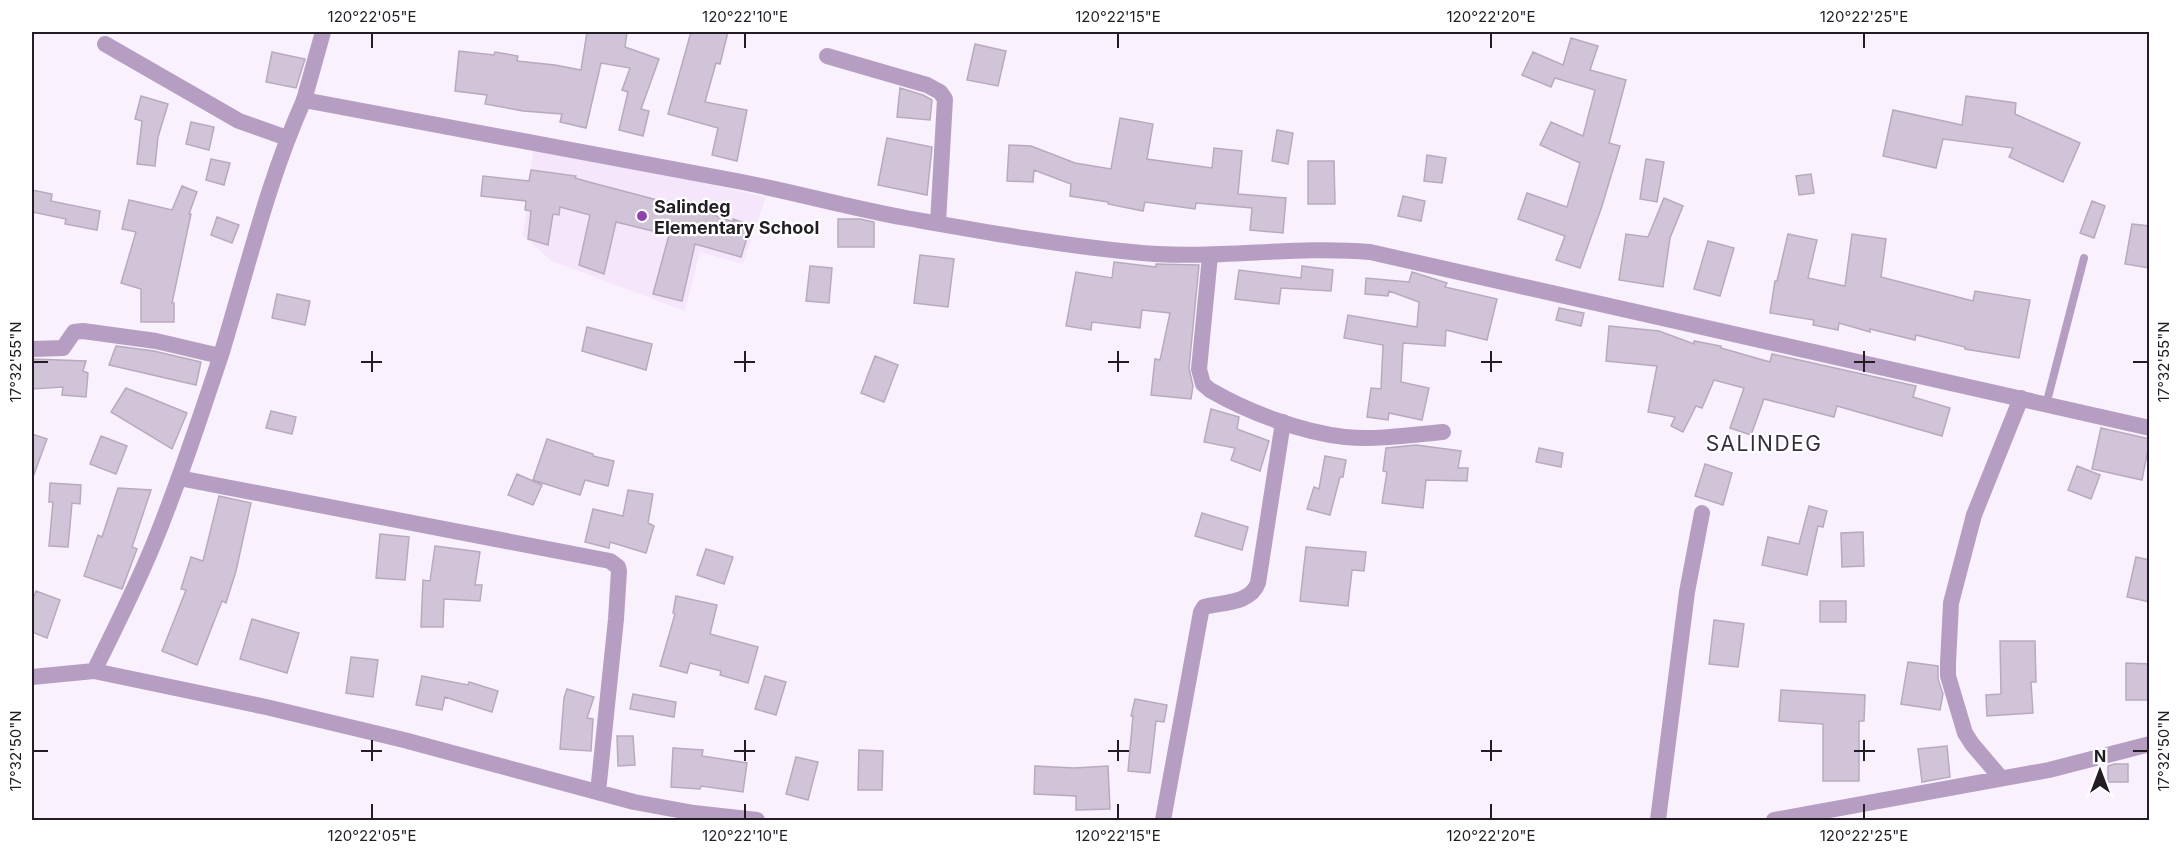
<svg xmlns="http://www.w3.org/2000/svg" width="2181" height="852" viewBox="0 0 2181 852" font-family="Inter,sans-serif">
  <style>
    .built { fill: #f5e6fc }
    .building { fill: #d1c4d8; stroke: #b8aabe; stroke-width: 1.5 }
    .lines { fill: none; stroke-linecap: round; stroke-linejoin: round }
    .service { stroke: #b69ec2; stroke-width: 8 }
    .minor { stroke: #b69ec2; stroke-width: 16 }
    .tertiary { stroke: #b69ec2; stroke-width: 16 }
    .ticks { fill: none; stroke: #221d25; stroke-width: 2 }
    .poi-dot { fill: #9041b1; stroke: #fff; stroke-width: 2 }
    .labels { text-anchor: middle; dominant-baseline: central; stroke-width: 4.5; stroke-linejoin: round; paint-order: stroke }
    .poi-label { font-size: 18px; font-weight: bold; fill: #221d25; stroke: #fff; text-anchor: start }
    .quarter-label { font-size: 21px; letter-spacing: 1.5px; fill: #382d3d; stroke: #fff }
    .neatline { fill: none; stroke: #221d25; stroke-width: 2 }
    .ticks-label { font-size: 15px; text-anchor: middle; fill: #221d25 }
  </style>
  <rect width="100%" height="100%" fill="#faf1fe"/>
  <!-- built -->
  <path class="built" d="M534,145L766,197L743,264L700,252L685,311L552,261L523,236Z"/>
  <!-- building -->
  <path class="building" d="M587,32H627L625,47L659,59L641,109L649,111L643,136L619,130L628,92L622,90L630,68L601,63L586,128L560,122L562,114L523,111L485,104L487,95L455,91L459,51L494,55L495,52L518,56L517,61L555,65L581,70Z
    M691,32H728L720,64L716,63L705,102L747,110L737,161L712,155L718,128L668,114Z
    M1571,38L1598,46L1590,70L1626,80L1609,143L1620,146L1602,206L1580,268L1556,260L1565,236L1518,219L1527,193L1567,207L1580,163L1540,145L1551,122L1583,136L1595,90L1555,78L1551,87L1522,75L1533,52L1563,65Z
    M975,44L1006,51L998,86L967,80Z
    M272,52L305,59L296,88L266,82Z
    M900,88L923,95L932,100L930,120L897,117Z
    M141,96L168,104L158,137L155,166L137,164L142,121L135,119Z
    M1966,96L2016,103L2015,114L2080,143L2063,182L2009,157L2013,148L1943,139L1936,168L1883,156L1893,110L1962,125Z
    M1120,118L1153,124L1147,159L1212,168L1214,148L1242,151L1238,194L1286,198L1283,233L1250,230L1252,208L1196,203L1195,209L1145,202L1143,211L1108,204V202L1070,196L1071,184L1034,170L1033,182L1007,181L1009,145L1031,146L1075,163L1111,169Z
    M191,122L214,127L209,150L186,144Z
    M1277,130L1293,133L1288,164L1272,161Z
    M887,138L932,147L927,195L878,185Z
    M1427,155L1446,158L1442,183L1424,181Z
    M211,159L230,163L224,185L206,180Z
    M1646,159L1664,162L1657,202L1640,199Z
    M1308,161H1334L1335,204H1308Z
    M531,170L576,176L575,178L589,182L680,206L681,203L733,222V219L751,225L741,257L695,244L682,301L653,294L669,235L616,222L604,274L579,265L590,215L560,207L559,215L553,214L548,245L528,239L531,211L525,210L526,201L481,196L483,176L529,181Z
    M1811,174L1814,193L1799,195L1796,176Z
    M182,186L197,192L189,214H191L172,303H174V322H141V289L121,283L136,232L122,229L129,200L172,210Z
    M32,190L52,194L51,201L100,211L97,230L65,224L66,219L32,212Z
    M1403,196L1425,201L1421,221L1398,216Z
    M1664,198L1683,206L1670,238L1663,287L1619,280L1626,234L1648,237Z
    M2092,201L2105,206L2094,238L2080,233Z
    M217,217L239,225L232,243L211,235Z
    M838,219H860L874,222V247H838Z
    M2132,224L2150,226V268L2125,264Z
    M1788,234L1817,240L1808,278L1845,286L1852,234L1886,239L1881,277L1973,301L1975,291L2030,300L2019,358L1965,349V347L1916,335L1915,340L1870,329V332L1839,323L1838,330L1813,325L1814,320L1770,313L1775,281H1777Z
    M1708,241L1734,248L1720,296L1694,289Z
    M920,255L954,259L948,307L914,303Z
    M1114,262L1156,267V264L1199,265L1189,368L1193,386L1191,399L1151,395L1155,359L1160,360L1170,313L1142,310L1140,328L1092,322L1091,330L1066,326L1076,272L1112,278Z
    M810,266L832,268L829,303L806,301Z
    M1302,266L1333,270L1331,291L1281,288L1279,304L1235,299L1239,270L1301,278Z
    M1412,272L1447,283L1445,287L1497,299L1487,340L1446,330L1445,346L1403,343L1401,382L1429,388L1422,420L1389,413L1388,420L1367,417L1371,388L1381,389L1383,345L1344,338L1348,315L1417,327L1419,302L1389,291L1388,296L1365,294L1366,278L1409,282Z
    M277,294L310,301L305,325L272,318Z
    M1559,308L1584,313L1581,326L1556,320Z
    M1609,326L1659,331L1694,344V341L1721,346V348L1770,362L1772,354L1916,386L1913,397L1950,408L1942,436L1837,406L1834,417L1764,399L1751,435L1730,428L1744,388L1714,380L1702,408L1696,406L1683,432L1671,426L1675,417L1648,412L1657,366L1606,361Z
    M587,327L652,344L646,370L582,351Z
    M116,346L154,351L201,362L196,385L109,365Z
    M875,356L898,365L884,402L861,393Z
    M32,359L86,361L83,371L88,373L86,397L62,395L63,387L32,389Z
    M126,388L187,413L172,449L111,412Z
    M1211,409L1239,417L1237,429L1269,441L1260,471L1231,460L1235,448L1204,442Z
    M271,411L296,417L292,434L266,428Z
    M2101,428L2150,439L2142,480L2092,469Z
    M32,434L47,439L33,477H32Z
    M101,436L127,446L116,474L90,464Z
    M547,439L593,454V456L614,461L608,486L585,480L580,495L533,480Z
    M1416,445L1461,451L1458,468H1468L1467,481L1426,480L1423,508L1382,503L1387,472L1383,471L1386,448Z
    M1539,448L1563,453L1561,467L1536,462Z
    M1325,456L1346,460L1343,477H1340L1330,515L1307,509L1314,487L1319,489Z
    M1705,464L1732,473L1723,505L1695,496Z
    M2077,466L2100,475L2091,499L2068,490Z
    M517,474L542,485L533,505L508,495Z
    M50,483L81,485L80,504L72,503L68,547L49,546L53,502H49Z
    M118,488L151,490L132,547L137,549L122,589L84,576L98,535L102,537Z
    M628,490L653,494L648,523L654,526L646,553L610,542L609,548L585,542L593,509L623,516Z
    M219,496L251,503L236,571L226,603L222,601L197,665L162,651L186,590L181,589L191,557L203,561Z
    M1809,506L1827,511L1823,527L1818,526L1807,575L1762,565L1768,537L1799,544Z
    M1202,513L1248,527L1242,550L1195,536Z
    M1863,532L1864,566L1842,567L1841,533Z
    M380,534L409,537L405,580L376,578Z
    M435,546L480,552L475,585H482L480,601L444,599L443,627H421L423,580L430,581Z
    M1306,547L1366,552L1364,571L1352,570L1348,606L1300,601Z
    M706,549L733,557L724,584L697,575Z
    M2136,557L2150,560V602L2127,597Z
    M36,591L60,600L47,638L32,632V603Z
    M676,596L717,605L710,634L758,647L748,683L720,675L721,671L690,663L687,673L660,666L675,614L673,613Z
    M1820,601H1846V622H1820Z
    M252,619L299,633L287,673L240,659Z
    M1714,620L1744,624L1738,667L1709,664Z
    M2000,641H2035L2036,682H2031L2033,713L1987,716L1986,695L2001,694Z
    M351,657L378,660L373,697L346,693Z
    M1908,662L1938,666V679L1943,694L1940,710L1901,704Z
    M2126,663L2150,664V700H2126Z
    M422,676L468,685L469,682L498,691L492,712L445,697L442,710L416,705Z
    M765,676L786,682L776,715L755,709Z
    M567,689L594,697L587,718L593,719L591,751L560,749L564,698Z
    M1781,690L1865,695L1864,721H1859V781H1823V724L1779,721Z
    M633,694L676,702L674,717L630,709Z
    M1135,699L1167,705L1164,722L1156,721L1150,773L1128,771L1133,716H1131Z
    M617,736H633L635,765L618,766Z
    M1947,746L1950,777L1922,782L1918,749Z
    M673,748L703,750L702,756L747,763L743,792L701,786L700,789L671,787Z
    M859,750L883,751L882,790H858Z
    M796,757L818,762L808,800L786,794Z
    M2114,764H2128V782H2108V766Z
    M1035,766L1074,768L1108,766L1110,809L1076,810V796L1034,794Z"/>
  <g class="lines">
    <!-- service -->
    <path class="service" d="M2046,405L2084,258"/>
    <!-- minor -->
    <path class="minor" d="M105,44L239,121L287,138
      M827,56L927,85L940,92L945,99L938,223
      M304,100L323,32
      M1210,256L1199,369L1203,384L1210,390C1248,412 1300,432 1345,437C1377,440 1411,435 1443,432
      M32,349L63,348L74,332L83,331L156,341L220,356
      M179,478L610,561L618,567L619,571L616,619L598,792
      M94,671L266,707L404,740L634,802L694,813L757,820
      M2001,778L1972,744L1965,733L1948,676V663L1951,603L1974,515L2021,398
      M1163,820L1201,612L1204,607C1223,602 1250,604 1258,583L1283,422
      M1658,820L1687,592L1702,513
      M1774,820L2049,770L2150,744"/>
    <!-- tertiary -->
    <path class="tertiary" d="M32,677L94,671C115,629 136,587 154,543C179,482 200,418 221,355C247,270 268,180 304,100C450,127 596,154 742,182C797,193 851,208 906,218C980,231 1057,245 1132,252C1211,261 1291,245 1370,252L2150,428"/>
  </g>
  <!-- ticks -->
  <path class="ticks" d="M372,33V48M745,33V48M1118,33V48M1491,33V48M1864,33V48M372,351V372M745,351V372M1118,351V372M1491,351V372M1864,351V372M33,362H48M361,362H382M734,362H755M1108,362H1129M1481,362H1502M1854,362H1875M2133,362H2148M372,740V761M745,740V761M1118,740V761M1491,740V761M1864,740V761M33,751H48M361,751H382M734,751H755M1108,751H1129M1481,751H1502M1854,751H1875M2133,751H2148M372,804V819M745,804V819M1118,804V819M1491,804V819M1864,804V819"/>
  <!-- markers -->
  <circle class="poi-dot" cx="642" cy="216" r="6"/>
  <g class="labels">
    <!-- poi labels -->
    <g class="poi-label">
      <text x="654" y="206">Salindeg<tspan x="654" dy="21">Elementary School</tspan></text>
    </g>
    <!-- quarter labels -->
    <g class="quarter-label">
      <text x="1764" y="443">SALINDEG</text>
    </g>
  </g>
  <!-- border -->
  <rect width="2181" height="852" fill="none" stroke="#ffffff" stroke-width="66"/>
  <!-- north arrow -->
  <g transform="translate(2100 771)" stroke="#ffffff" stroke-width="4.5" paint-order="stroke">
  <path d="M0-4.5L10 22L0 15L-10 22Z" fill="#221d25"/>
  <text y="-9" font-size="16" font-weight="bold" text-anchor="middle" fill="#221d25">N</text>
  </g>
  <rect x="33" y="33" width="2115" height="786" class="neatline"/>
  <g class="ticks-label">
    <text x="372" y="22">120°22'05"E</text>
    <text x="745" y="22">120°22'10"E</text>
    <text x="1118" y="22">120°22'15"E</text>
    <text x="1491" y="22">120°22'20"E</text>
    <text x="1864" y="22">120°22'25"E</text>
    <text transform="translate(16 362) rotate(-90)" y="5">17°32'55"N</text>
    <text transform="translate(2164 362) rotate(-90)" y="5">17°32'55"N</text>
    <text transform="translate(16 751) rotate(-90)" y="5">17°32'50"N</text>
    <text transform="translate(2164 751) rotate(-90)" y="5">17°32'50"N</text>
    <text x="372" y="841">120°22'05"E</text>
    <text x="745" y="841">120°22'10"E</text>
    <text x="1118" y="841">120°22'15"E</text>
    <text x="1491" y="841">120°22'20"E</text>
    <text x="1864" y="841">120°22'25"E</text>
  </g>
</svg>
